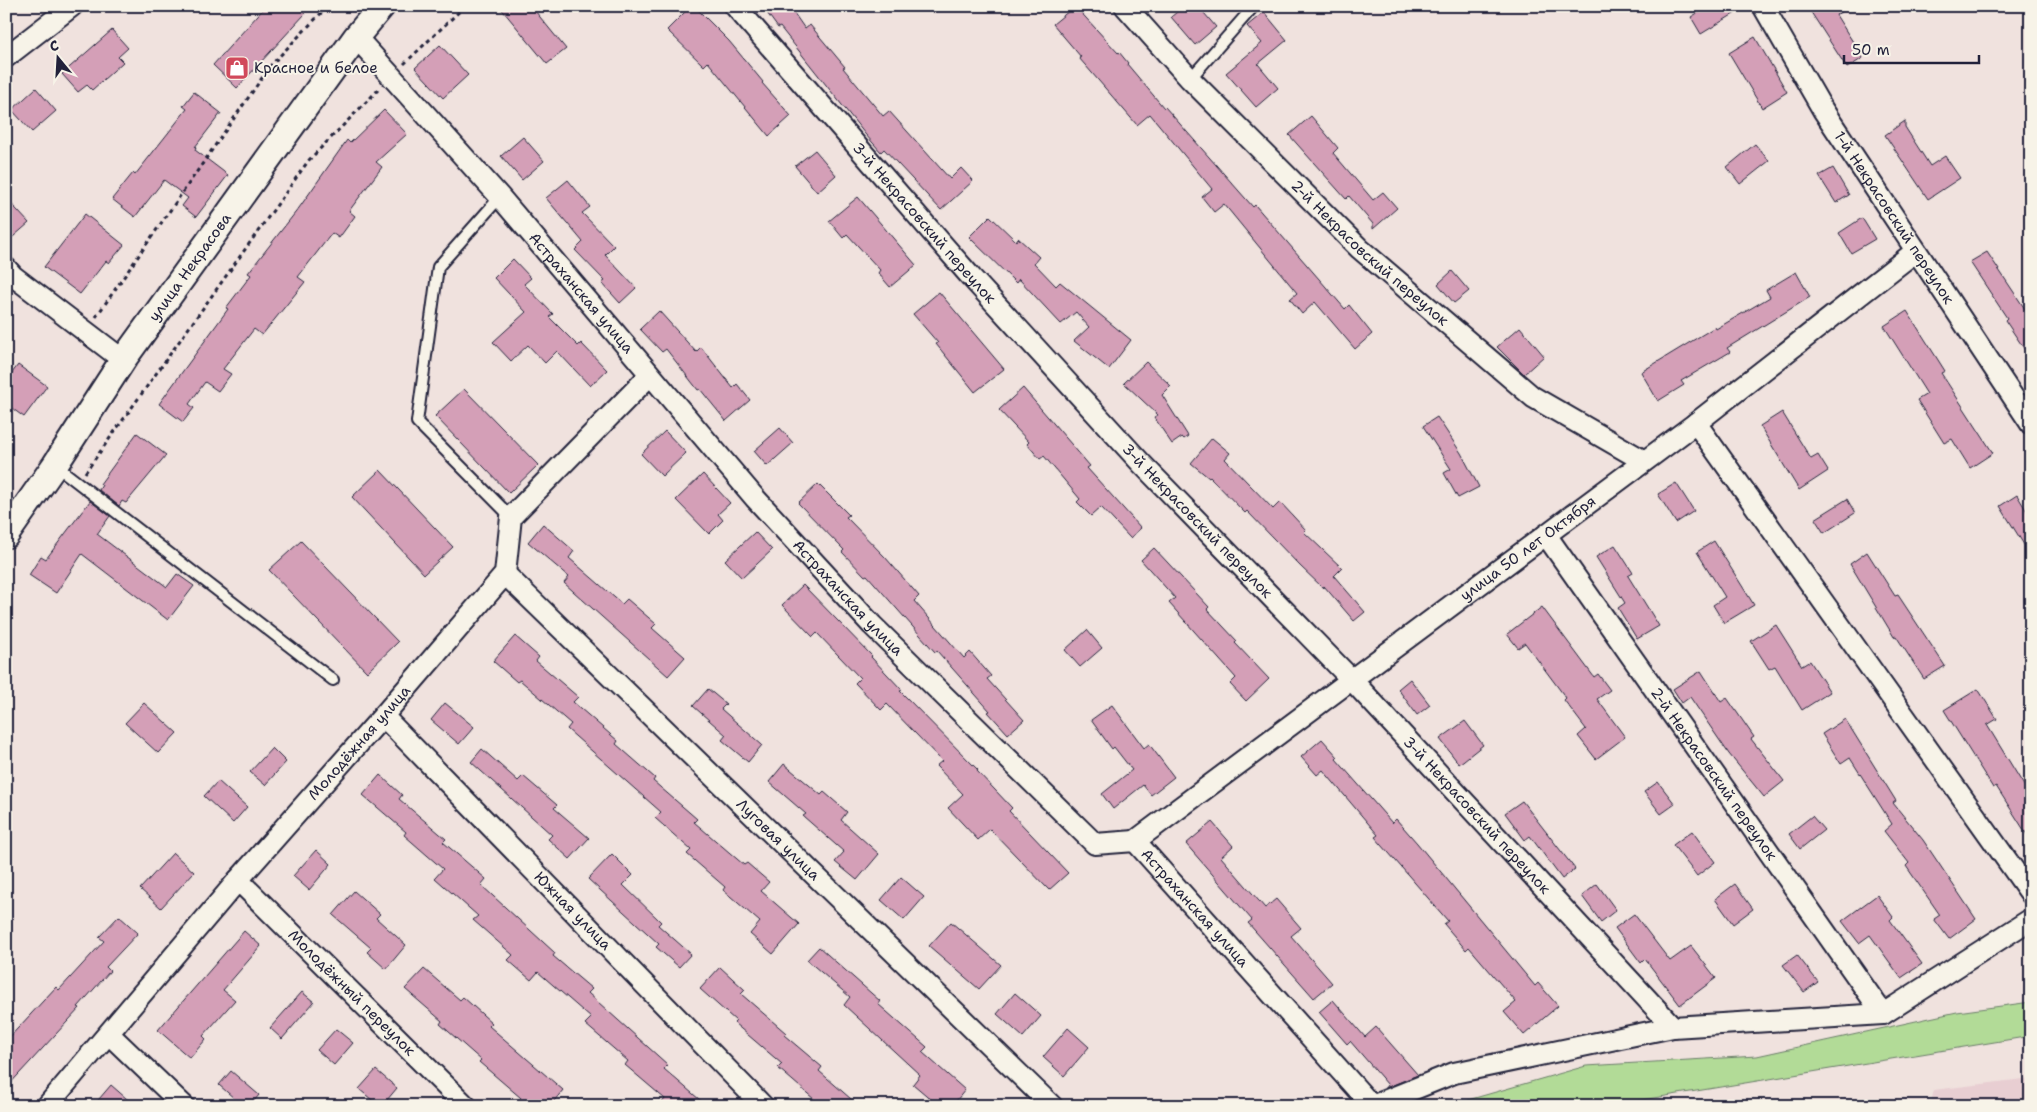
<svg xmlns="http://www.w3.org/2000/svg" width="2037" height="1112" viewBox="0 0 2037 1112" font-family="'Shantell Sans',sans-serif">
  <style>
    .built { fill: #e8ced2 }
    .green { fill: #b2db97; stroke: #6a7e69 }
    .building { fill: #d49fb7; stroke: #22223b }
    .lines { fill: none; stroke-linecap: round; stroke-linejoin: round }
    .service-casing { stroke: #22223b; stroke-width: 14 }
    .minor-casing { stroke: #22223b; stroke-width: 24 }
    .tertiary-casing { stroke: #22223b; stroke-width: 29 }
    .path { stroke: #22223b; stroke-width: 3; stroke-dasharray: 4 4; stroke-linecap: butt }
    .service { stroke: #f7f3e8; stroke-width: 10 }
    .minor { stroke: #f7f3e8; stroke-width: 20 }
    .tertiary { stroke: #f7f3e8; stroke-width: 25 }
    .labels { text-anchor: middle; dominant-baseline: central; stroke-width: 4; stroke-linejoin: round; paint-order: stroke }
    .poi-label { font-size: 15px; fill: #22223b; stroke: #f7f3e8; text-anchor: start }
    .street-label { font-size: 15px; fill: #22223b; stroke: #f7f3e8 }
  </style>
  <rect width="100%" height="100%" fill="#f0e2de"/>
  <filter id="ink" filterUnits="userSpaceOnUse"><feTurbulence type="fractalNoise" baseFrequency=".02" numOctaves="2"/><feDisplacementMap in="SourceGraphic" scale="10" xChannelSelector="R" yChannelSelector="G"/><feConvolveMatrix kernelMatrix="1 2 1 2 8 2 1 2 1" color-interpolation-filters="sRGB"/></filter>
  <g filter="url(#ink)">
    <!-- built -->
    <path class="built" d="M2031,1078V1106H1930L1934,1090Z"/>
    <!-- green -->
    <path class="green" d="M2031,1002V1036L1605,1106H1461L1468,1100L1586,1066L1757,1056L1957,1012Z"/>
    <!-- building -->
    <path class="building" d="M266,6H296L305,14L237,88L213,65Z
      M499,6H531L566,49L547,64Z
      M691,6H694L729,41L763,82L762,83L791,116L769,136L708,62L704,66L667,30Z
      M762,6H789L805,29L810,25L845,67L843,68L883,116L889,111L950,179L961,168L973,181L941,210L884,149L881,152L865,134L780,27L778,28Z
      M1075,6L1118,53L1119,52L1128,63L1127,64L1164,108L1165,107L1253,207L1255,205L1345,309L1349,305L1372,334L1355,349L1315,302L1302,314L1290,299L1297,293L1224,204L1214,212L1202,197L1212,189L1150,114L1137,125L1079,58L1081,57L1053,24Z
      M1184,6H1198L1216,27L1195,45L1171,17Z
      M1709,6H1747L1701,34L1691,17Z
      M1807,6H1850L1836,15L1863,58L1847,68Z
      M1264,12L1287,40L1258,64L1278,88L1256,107L1226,73L1262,43L1247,26Z
      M112,30L128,48L118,57L123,62L92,90L87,85L78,92L62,74Z
      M1755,37L1787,92L1762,108L1729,53Z
      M440,45L468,75L443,98L415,68Z
      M36,88L56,111L32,132L12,110Z
      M194,92L221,113L195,147L196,148L195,150L228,175L196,217L182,206L188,198L164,180L135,217L112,199L133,173L135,175L187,109L183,106Z
      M384,110L407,134L376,162L382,167L349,211L355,216L339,238L332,233L298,277L305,282L262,335L254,329L223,369L231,374L218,391L205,382L189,404L194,408L183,422L159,404L228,309L226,308L251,275L248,273L299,208L347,140L350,143Z
      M1311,116L1338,148L1333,153L1373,200L1383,192L1397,208L1373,229V224L1349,196L1346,199L1289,135Z
      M1905,121V127L1930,166L1945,156L1960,178L1928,199L1885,135Z
      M523,137L544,161L522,180L501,156Z
      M1755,144L1769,161L1740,184L1727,167Z
      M815,150L836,175L817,192L795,166Z
      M1833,168L1849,195L1836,203L1819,176Z
      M568,180L590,207L582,213L614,246L605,255L636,288L620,303L602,283L605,281L575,250L583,242L546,198Z
      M858,197L916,265L890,287L878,273L880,270L847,234L843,238L829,221Z
      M6,198L29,223L6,243Z
      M85,214L124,245L109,263L106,261L80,294L44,267Z
      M990,216L1016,241L1018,238L1039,257L1034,263L1056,286L1060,282L1131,340L1109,369L1074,341L1089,327L1076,312L1061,324L1019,279L1016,283L969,237Z
      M1862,218L1875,239L1851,253L1839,233Z
      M1987,252L2031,318V359L2005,320L2007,318L1970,262Z
      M513,259L531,278L524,284L553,314L549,317L578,346L581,343L607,370L590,386L557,351L545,363L528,345L511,361L493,342L526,312L494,278Z
      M1452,271L1469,291L1454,303L1438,284Z
      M1796,272L1810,297L1727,348L1730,352L1681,381L1684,385L1658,401L1641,372L1715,327L1716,329L1770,297L1766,290Z
      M939,292L1004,369L975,392L936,344L938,343L913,314Z
      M659,311L696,352L701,347L733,388L737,384L750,400L726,421L700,389L698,390L666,349L662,352L640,329Z
      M1907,311L1945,371L1941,373L1993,453L1970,468L1952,439L1944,443L1917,400L1927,394L1884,326Z
      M1520,327L1544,356L1524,374L1497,347Z
      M1146,362L1171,386L1162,395L1188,436L1184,439L1182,437L1172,444L1154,417L1158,415L1124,383Z
      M18,365L47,386L24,417L6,404V381Z
      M1023,388L1090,466L1087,468L1141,528L1130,538L1101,507L1091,516L1077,502L1080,499L1044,456L1040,459L1027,444L1029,442L999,410Z
      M464,389L538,465L509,493L435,416Z
      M1782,412L1811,459L1818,455L1828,471L1799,490L1760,426Z
      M1437,417L1461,453L1479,487L1458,498L1444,473L1451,469L1423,426Z
      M780,428L793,443L767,466L754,451Z
      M665,431L686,453L662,476L641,454Z
      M137,433L166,455L126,503L122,501L119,506L99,490L102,485L100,484Z
      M1212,438L1230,453L1225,459L1273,509L1280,502L1306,530L1304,532L1342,568L1334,576L1365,612L1354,621L1324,586L1323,588L1300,566L1247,511L1245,513L1210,477L1209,478L1191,463Z
      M380,470L453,547L424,574L352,497Z
      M703,474L730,503L718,514L723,520L709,534L676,500Z
      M1676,483L1694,511L1676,523L1658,494Z
      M818,484L849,515L846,517L885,557L919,596L914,601L964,658L970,652L991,676L987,679L1024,720L1008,734L988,712L990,711L937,651L935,652L867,575L865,576L842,552L844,550L798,503Z
      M2017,495L2031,518V556L2000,506Z
      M1847,499L1855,513L1824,533L1815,519Z
      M90,501L110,516L97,534L167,587L177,574L194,586L168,620L82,554L56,593L29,575L41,556L46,559Z
      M543,524L574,551L569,558L622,604L627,599L656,624L652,628L685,657L668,676L564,583L569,577L528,542Z
      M755,532L772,550L742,578L725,560Z
      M301,541L398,642L367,672L269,570Z
      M1714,541L1754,605L1724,623L1713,605L1725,597L1697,552Z
      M1615,545L1633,573L1628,576L1659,626L1637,639L1618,608L1625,603L1596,557Z
      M1154,548L1209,607L1207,609L1237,641L1235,643L1269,679L1246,701L1230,684L1236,678L1169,603L1175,598L1141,560Z
      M1867,552L1895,596L1898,595L1945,666L1924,679L1896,636L1894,637L1850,564Z
      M803,585L872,656L871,657L902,690L900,691L978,770L977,771L1012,808L1009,811L1068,873L1049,890L990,829L978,840L948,808L963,794L936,766L942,761L887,704L881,710L855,683L860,678L817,633L813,637L782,605Z
      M1542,607L1594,677L1598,674L1610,690L1597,699L1625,737L1596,759L1578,736L1586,729L1564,700L1566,698L1525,643L1518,648L1507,634Z
      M1776,625L1802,666L1810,661L1830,692L1802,710L1775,666L1769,669L1751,641Z
      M1087,630L1102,648L1080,667L1065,650Z
      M515,636L539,657L536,661L578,697L573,702L618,741L616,744L655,778L653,781L697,819L694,822L744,865L747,863L769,882L761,891L799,924L773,954L750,934L760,922L723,890L725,887L687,854L691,850L655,818L661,812L567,729L571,724L520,680L517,682L493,661Z
      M1701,671L1721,702L1727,698L1754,737L1751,739L1784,781L1764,797L1729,754L1690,697L1682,703L1673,689Z
      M1410,679L1430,705L1417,715L1398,689Z
      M708,689L726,704L721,709L762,745L748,762L722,740L726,735L693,706Z
      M1978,689L1997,719L1987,725L2031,797V841L1996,786L1993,788L1944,710Z
      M144,703L177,733L158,753L125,723Z
      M445,703L474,727L459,744L431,720Z
      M1112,705L1144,748L1149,744L1174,777L1151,795L1143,785L1113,809L1102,794L1132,770L1114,747L1112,749L1091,720Z
      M1845,719L1896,801L1893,803L1923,840L1976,919L1949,939L1934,919L1940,915L1906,866L1909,863L1884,831L1892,824L1850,758L1841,764L1822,734Z
      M1465,721L1483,745L1459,764L1440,739Z
      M1322,739L1338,757L1336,759L1392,823L1396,819L1417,843L1535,986L1538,983L1558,1006L1524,1035L1504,1012L1516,1002L1469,947L1466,950L1444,924L1448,921L1375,837L1378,835L1323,770L1317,775L1301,757Z
      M272,748L286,762L265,785L250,772Z
      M482,749L518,781L523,776L557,805L554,808L589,838L570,859L548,839L552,835L471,762Z
      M784,764L821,795L824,792L847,812L841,820L879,854L857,880L835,862L844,852L803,816L806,814L769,782Z
      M380,775L402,795L399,799L446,839L443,842L486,879L481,885L555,953L553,956L592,989L588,993L668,1065L664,1069L707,1106H659L665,1099L625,1065L628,1061L585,1024L591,1018L538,972L531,980L508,960L513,955L473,920L478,916L435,878L443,869L404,835L406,832L363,795Z
      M218,781L247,807L233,823L204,796Z
      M1658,782L1675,804L1661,814L1644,792Z
      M1522,801L1575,869L1562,879L1530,836L1525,840L1505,813Z
      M1812,816L1824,830L1800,849L1789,834Z
      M1212,822L1233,846L1221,857L1265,908L1276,899L1301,928L1291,936L1332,983L1314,998L1248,923L1252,920L1186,844Z
      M1692,831L1715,862L1697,876L1673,845Z
      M316,850L331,864L309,890L293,876Z
      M173,853L194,872L161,908L140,889Z
      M612,854L633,875L623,885L661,922L658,925L691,954L679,967L656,947L659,944L588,879Z
      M901,877L924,897L904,920L881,900Z
      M1597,884L1616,910L1601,922L1582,896Z
      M1735,884L1753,909L1733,924L1715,899Z
      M354,891L380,914L376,918L406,945L386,969L367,952L371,948L333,915Z
      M1877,895L1893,917L1890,920L1922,964L1901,978L1870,935L1859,943L1842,921Z
      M1634,914L1670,961L1691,946L1716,978L1680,1005L1645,959L1641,963L1615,928Z
      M119,916L138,933L106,967L110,971L78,1007L80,1008L6,1088V1041L56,987L59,990L104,941L99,937Z
      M951,922L1001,965L979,989L929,946Z
      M244,931L261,946L223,990L235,1000L203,1036L206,1039L190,1058L158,1030Z
      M819,947L880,1001L878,1004L927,1047L922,1052L965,1090L952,1106H939L913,1084L920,1075L844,1005L850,997L807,960Z
      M1797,955L1818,982L1804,992L1783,965Z
      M720,967L745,990L741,994L786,1033L784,1035L822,1067L819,1071L859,1106H822L778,1068L782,1064L734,1023L736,1021L700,989Z
      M424,969L460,1000L463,997L492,1023L489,1026L563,1090L550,1106H514L521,1098L479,1062L481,1060L440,1024L442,1021L405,989Z
      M302,992L314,1002L282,1039L270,1028Z
      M1015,993L1041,1016L1023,1037L997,1014Z
      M1333,1000L1365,1037L1376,1027L1418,1075L1386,1088L1388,1085L1350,1041L1347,1044L1319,1012Z
      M1068,1028L1089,1047L1064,1076L1043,1057Z
      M336,1029L353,1043L334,1065L317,1050Z
      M376,1070L397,1088L382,1106H379L359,1089Z
      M231,1071L259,1095L250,1106H243L219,1085Z
      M111,1085L135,1106H93Z"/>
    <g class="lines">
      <!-- service casing -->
      <g class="service-casing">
        <path id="service" d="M1190,79L1254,6
          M500,197L438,267L417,422L511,517
          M55,465L333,680"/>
      </g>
      <!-- minor casing -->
      <g class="minor-casing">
        <g id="minor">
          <path id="s1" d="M735,6L971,277L1141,463L1350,678L1673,1027"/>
          <path id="s2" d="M1125,6L1190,79L1360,249L1533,397L1644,461"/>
          <path id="s3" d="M1763,6L1823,110L2031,424"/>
          <path id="s4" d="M356,37L500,197L755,498L872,625L1095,844L1135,841L1372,1106"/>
          <path d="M6,57L72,6"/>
          <path d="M6,268L13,276L123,360"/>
          <path d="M1696,423L2031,894"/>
          <path id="s5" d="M1546,535L1883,1014"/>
          <path id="s6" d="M505,574L1052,1106"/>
          <path id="s7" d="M383,716L763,1106"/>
          <path id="s8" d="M1135,841L1696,423L1916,251"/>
          <path id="s9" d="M238,880L466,1106"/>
          <path d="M109,1034L184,1106"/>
          <path id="s10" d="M47,1106L238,880L383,716L505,574L511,517L649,376"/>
          <path d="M1372,1106L1454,1073L1673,1027L1883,1014L2031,919"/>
        </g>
      </g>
      <!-- tertiary casing -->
      <g class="tertiary-casing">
        <g id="tertiary">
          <path id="s11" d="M6,535L55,465L123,360L356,37L382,6"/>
        </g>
      </g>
      <!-- path -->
      <path class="path" d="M404,64L465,6
        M96,317L271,65L328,6
        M85,473L309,160L378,90"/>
      <!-- service -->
      <use href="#service" class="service"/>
      <!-- minor -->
      <use href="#minor" class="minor"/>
      <!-- tertiary -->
      <use href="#tertiary" class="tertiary"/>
    </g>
  </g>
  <!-- icons -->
  <defs>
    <g id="shop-square" transform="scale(1.25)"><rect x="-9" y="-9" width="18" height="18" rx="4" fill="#d1495b" stroke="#f7f3e8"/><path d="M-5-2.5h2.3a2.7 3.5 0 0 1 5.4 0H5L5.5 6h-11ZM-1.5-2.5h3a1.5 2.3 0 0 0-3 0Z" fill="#fff"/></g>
  </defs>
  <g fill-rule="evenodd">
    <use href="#shop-square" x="237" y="68"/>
  </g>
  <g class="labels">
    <!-- poi labels -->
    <g class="poi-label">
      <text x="254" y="68">Красное и белое</text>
    </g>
    <!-- street labels -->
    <g class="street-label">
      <text stroke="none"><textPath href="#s3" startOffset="249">1-й Некрасовский переулок</textPath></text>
      <text stroke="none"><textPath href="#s1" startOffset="288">3-й Некрасовский переулок</textPath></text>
      <text stroke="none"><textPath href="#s2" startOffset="348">2-й Некрасовский переулок</textPath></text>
      <text stroke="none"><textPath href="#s11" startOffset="325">улица Некрасова</textPath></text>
      <text stroke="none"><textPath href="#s4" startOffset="341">Астраханская улица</textPath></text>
      <text stroke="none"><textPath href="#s1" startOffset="692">3-й Некрасовский переулок</textPath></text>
      <text stroke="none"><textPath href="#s8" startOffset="490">улица 50 лет Октября</textPath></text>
      <text stroke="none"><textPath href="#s4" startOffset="746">Астраханская улица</textPath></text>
      <text stroke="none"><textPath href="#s10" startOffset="479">Молодёжная улица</textPath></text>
      <text stroke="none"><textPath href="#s5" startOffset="292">2-й Некрасовский переулок</textPath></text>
      <text stroke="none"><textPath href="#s1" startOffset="1098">3-й Некрасовский переулок</textPath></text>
      <text stroke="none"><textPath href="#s6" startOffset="381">Луговая улица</textPath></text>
      <text stroke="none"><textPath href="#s4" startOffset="1225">Астраханская улица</textPath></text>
      <text stroke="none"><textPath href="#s7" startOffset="272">Южная улица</textPath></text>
      <text stroke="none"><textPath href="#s9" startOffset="160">Молодёжный переулок</textPath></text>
    </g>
  </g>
  <!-- margin -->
  <rect width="2037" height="1112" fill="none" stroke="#f7f3e8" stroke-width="25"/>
  <rect x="12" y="12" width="2012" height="1087" fill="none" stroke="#22223b" stroke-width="2" filter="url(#ink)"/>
  <!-- north arrow -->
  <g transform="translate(58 58) rotate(342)" stroke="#f7f3e8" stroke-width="4" paint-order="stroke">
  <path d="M0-4L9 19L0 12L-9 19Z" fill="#22223b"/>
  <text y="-8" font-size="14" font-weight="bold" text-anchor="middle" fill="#22223b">С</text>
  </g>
  <!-- scale -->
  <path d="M1844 55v8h135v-8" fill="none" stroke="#22223b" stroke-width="2.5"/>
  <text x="1852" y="55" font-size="15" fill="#22223b" stroke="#f7f3e8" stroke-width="4" paint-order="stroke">50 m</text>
</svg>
